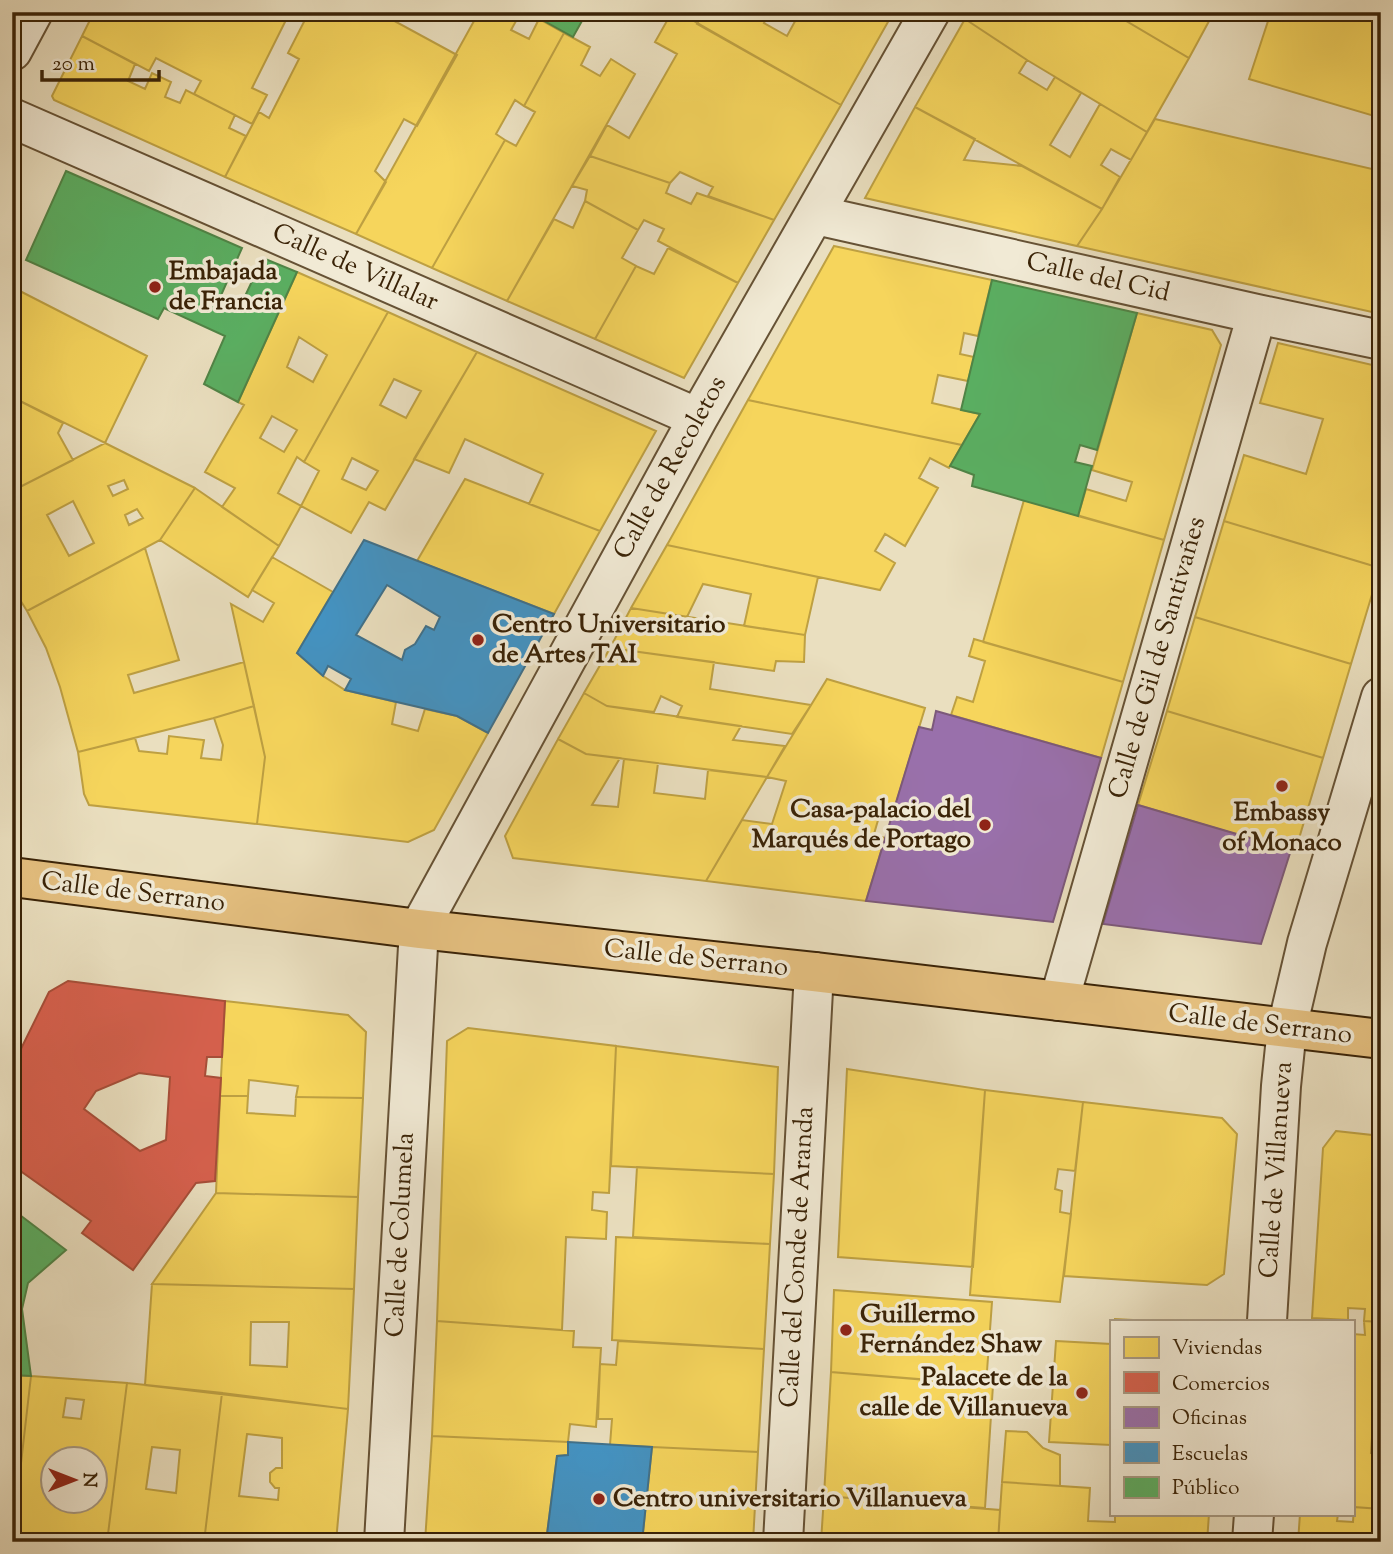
<svg xmlns="http://www.w3.org/2000/svg" width="1393" height="1554" viewBox="0 0 1393 1554" font-family="'Sorts Mill Goudy',serif">
  <style>
    .homes { fill: #f6d55c; stroke: #bea042; stroke-width: 2; fill-rule: evenodd }
    .shops { fill: #d6604d; stroke: #a74e38; stroke-width: 2; fill-rule: evenodd }
    .offices { fill: #9970ab; stroke: #7c597a; stroke-width: 2 }
    .schools { fill: #4393c3; stroke: #40718b; stroke-width: 2; fill-rule: evenodd }
    .public { fill: #5aae61; stroke: #508446; stroke-width: 2 }
    .lines { fill: none; stroke-linecap: round; stroke-linejoin: round }
    .minor-casing { stroke: #665235; stroke-width: 42 }
    .major-casing { stroke: #3a2307; stroke-width: 42 }
    .minor { stroke: #f1ead5; stroke-width: 38 }
    .major { stroke: #e5c080; stroke-width: 38 }
    .poi-dot { fill: #8f2418; stroke: #f1ead5; stroke-width: 2.5 }
    .labels { text-anchor: middle; dominant-baseline: central; stroke-width: 7; stroke-linejoin: round; paint-order: stroke }
    .street-label { font-size: 26px; fill: #3a2307; stroke: #f1ead5 }
    .poi-label { font-size: 26px; font-weight: bold; fill: #3a2307; stroke: #f1ead5; text-anchor: start }
  </style>
  <rect width="100%" height="100%" fill="#eadfbf"/>
  <filter id="stains"><feTurbulence type="fractalNoise" baseFrequency=".00286" numOctaves="4"/><feColorMatrix values="0 0 0 0 .2 0 0 0 0 .09 0 0 0 0 .02 0 0 0 .5 -.17"/></filter>
  <radialGradient id="worn" r=".72"><stop offset=".6" stop-color="#630" stop-opacity="0"/><stop offset="1" stop-color="#630" stop-opacity=".3"/></radialGradient>
  <!-- homes -->
  <path class="homes" d="M94,12H290L252,88L267,95L252,124L194,94L201,81L156,58L149,71L82,36Z
    M309,12H378L457,55L417,126L404,119L375,171L386,182L356,234L225,177L259,112L269,118L299,59L288,53Z
    M479,12H521L511,30L529,39L539,19L564,33L524,106L515,100L496,134L505,140L432,268L356,234Z
    M672,12H678L841,105L774,220L708,196L713,187L680,172L670,183L590,156L607,125L629,138L677,54L655,42Z
    M704,12H770L764,23L787,36L799,14L796,12L893,13L841,105L697,24Z
    M969,12H1111L1189,58L1147,132L1027,60L965,19Z
    M1111,12H1214L1189,58Z
    M1271,12H1381V118L1249,79Z
    M965,19L1027,60L1019,73L1047,90L1055,77L1081,93L1050,145L1070,157L1100,104L1147,132L1131,160L1111,149L1101,165L1120,177L1102,209L915,107Z
    M564,33L590,47L581,65L600,76L611,59L635,74L507,301L432,268L505,140L516,146L535,112L524,106Z
    M82,36L135,64L128,81L145,89L152,73L171,82L165,97L180,103L186,90L235,115L229,128L246,136L225,177L54,100L52,96Z
    M915,107L975,139L964,160L1022,166L1102,209L1077,246L865,198Z
    M1155,119L1381,171V314L1077,246L1102,209Z
    M590,156L670,183L666,193L691,204L697,193L774,220L738,283L658,241L664,229L644,220L638,230L585,201L587,190L572,186Z
    M585,201L638,230L622,258L636,266L595,339L507,301L554,219L573,228Z
    M834,246L992,280L978,336L964,333L960,354L974,357L968,381L938,375L932,403L980,414L962,445L748,400Z
    M668,248L738,283L684,378L595,339L636,266L654,274Z
    M297,272L388,312L304,462L297,457L278,493L301,506L279,546L222,507L235,488L205,472L244,405L238,402ZM299,337L327,355L313,382L287,367ZM272,416L297,430L284,452L260,438Z
    M12,287L147,356L105,443L12,397Z
    M388,312L477,352L385,510L369,502L351,533L301,506L319,471L304,462ZM394,379L421,391L406,418L380,405ZM352,458L378,471L366,490L342,479Z
    M1137,313L1212,330L1221,345L1164,540L1078,516L1086,489L1126,501L1132,482L1092,470Z
    M1278,343L1381,367L1380,568L1224,521L1244,455L1306,474L1323,419L1260,403Z
    M477,352L656,431L600,531L529,504L543,474L465,439L449,473L414,459Z
    M12,397L63,423L58,433L73,460L12,491Z
    M748,400L962,445L949,468L930,458L919,478L938,488L905,546L885,534L875,551L895,563L880,590L667,545Z
    M105,443L195,488L160,540L27,611L12,587V491ZM124,480L128,489L113,496L108,486ZM73,501L94,543L69,556L47,515ZM137,509L143,518L129,525L125,515Z
    M465,479L600,531L554,614L417,561Z
    M195,488L279,546L248,597L160,540Z
    M1024,500L1164,540L1123,682L983,642Z
    M1224,521L1380,568L1351,664L1195,617Z
    M667,545L818,577L805,635L744,626L751,594L703,584L687,617L631,608Z
    M145,548L179,660L128,675L134,693L244,662L254,706L214,718L78,752L60,687L46,648L27,611Z
    M272,557L333,592L297,653L323,676L345,690L396,702L392,724L418,731L425,709L457,716L488,733L434,830L408,842L257,824L265,757L231,604L263,622L274,603L252,590Z
    M631,608L805,635L804,662L776,661L774,671L610,648Z
    M1195,617L1351,664L1323,758L1167,711Z
    M974,639L1123,682L1101,758L951,715L957,697L973,702L985,661L969,656Z
    M610,648L714,662L710,689L811,705L792,734L677,717L682,706L661,696L654,712L607,706L584,693Z
    M827,679L925,708L893,813L881,810L874,834L885,838L866,901L706,881L742,820L772,824L786,781L767,777Z
    M584,693L607,706L741,726L733,740L785,746L767,777L586,754L558,739Z
    M254,706L265,757L257,824L89,805L84,794L78,752L135,738L139,751L167,754L169,736L204,740L201,758L221,760L223,745L214,718Z
    M1167,711L1323,758L1295,852L1138,805Z
    M558,739L586,754L620,758L592,805L618,807L624,759L658,763L654,793L705,799L708,770L767,777L706,881L513,858L505,836Z
    M225,1001L348,1015L366,1032L363,1098L296,1097L298,1086L249,1080L248,1096H220Z
    M468,1028L616,1046L609,1193L593,1192L592,1210L607,1212L606,1239L566,1237L562,1330L437,1321L447,1041Z
    M616,1046L778,1067L774,1174L611,1166Z
    M847,1069L985,1090L973,1267L838,1257Z
    M985,1090L1083,1102L1075,1171L1058,1169L1055,1189L1062,1191L1060,1212L1071,1214L1060,1302L970,1295Z
    M220,1096H248L247,1113L295,1116L296,1097L363,1098L358,1197L216,1193Z
    M1083,1102L1222,1118L1237,1134L1224,1274L1207,1285L1064,1276Z
    M1336,1131L1381,1136V1322L1364,1321L1365,1309L1348,1308V1320L1312,1318L1323,1148Z
    M637,1167L774,1174L770,1244L633,1237Z
    M216,1193L358,1197L354,1289L152,1284Z
    M616,1237L770,1244L764,1349L612,1340Z
    M152,1284L354,1289L348,1409L145,1385ZM251,1322H289L287,1367L250,1365Z
    M834,1290L992,1302L986,1385L831,1372Z
    M1312,1318L1348,1320V1321H1312Z
    M1115,1319L1151,1321H1115Z
    M437,1321L574,1331L573,1347L601,1348L596,1427L570,1424L568,1442L432,1436Z
    M1364,1321L1381,1322V1375H1376L1371,1453L1381,1454V1509L1353,1507V1334L1365,1335Z
    M618,1341L764,1349L758,1452L610,1445L612,1419H598L600,1364L616,1365Z
    M1056,1341L1111,1344V1445L1049,1442Z
    M831,1372L993,1385L985,1508L824,1496Z
    M12,1375L31,1376L13,1533H12Z
    M31,1376L127,1383L107,1542L13,1533ZM66,1398L84,1400L81,1419L63,1417ZM52,1460H94V1502H52V1483L48,1482Z
    M127,1383L222,1393L204,1542H107ZM152,1447L180,1450L176,1493L146,1489Z
    M222,1393L348,1409L336,1542H204ZM247,1434L282,1438V1468H276L270,1473V1482L275,1488H279L278,1500L239,1496Z
    M1006,1431L1027,1432L1043,1448L1060,1455V1486L1002,1482Z
    M432,1436L568,1442V1455L557,1456L546,1542H425Z
    M652,1447L758,1452L753,1542H642Z
    M1002,1482L1090,1488L1088,1521L1115,1522V1514H1209L1207,1542H998Z
    M824,1496L1000,1510L998,1542H821Z
    M1354,1507L1381,1509V1542H1298L1300,1514H1338L1337,1521L1353,1522Z"/>
  <!-- shops -->
  <path class="shops" d="M68,981L225,1001L222,1057H207L205,1076L221,1078L215,1181L196,1183L133,1270L82,1233L91,1221L12,1165V1067L49,992ZM139,1073L170,1077L166,1140L140,1151L84,1109L96,1091Z"/>
  <!-- offices -->
  <path class="offices" d="M936,711L1101,758L1053,922L866,901L919,727L932,730Z
    M1138,805L1291,850L1261,944L1103,924Z"/>
  <!-- schools -->
  <path class="schools" d="M364,540L554,614L488,733L457,716L345,690L351,679L328,666L323,676L297,653ZM387,585L440,617L434,630L426,626L415,644L405,650L402,660L356,635Z
    M568,1442L652,1447L642,1542H546L557,1456L568,1455Z"/>
  <!-- public -->
  <path class="public" d="M528,12H587L573,37Z
    M66,171L242,248L218,302L238,311L263,258L297,272L238,402L204,384L225,336L164,308L158,319L26,260Z
    M992,280L1137,313L1097,450L1080,445L1075,462L1092,466L1078,516L972,486L974,475L950,466L980,414L961,410Z
    M12,1209L66,1250L28,1283L22,1309L31,1376L12,1375Z"/>
  <g class="lines">
    <!-- minor casing -->
    <g class="minor-casing">
      <path id="minor" d="M12,51L33,12
        M12,118L698,418
        M816,215L1257,314L1381,340
        M1059,1001L1257,314
        M1267,1321L1281,1086L1287,1028L1307,943L1381,697
        M384,1542L419,929L698,418L930,12
        M783,1542L814,972
        M1252,1542L1254,1514"/>
    </g>
    <!-- major casing -->
    <g class="major-casing">
      <path id="major" d="M12,877L419,929L814,972L1381,1039"/>
    </g>
    <!-- minor -->
    <use href="#minor" class="minor"/>
    <!-- major -->
    <use href="#major" class="major"/>
  </g>
  <!-- markers -->
  <g class="poi-dot">
    <circle cx="155" cy="287" r="7"/>
    <circle cx="478" cy="640" r="7"/>
    <circle cx="1282" cy="786" r="7"/>
    <circle cx="985" cy="825" r="7"/>
    <circle cx="846" cy="1330" r="7"/>
    <circle cx="1082" cy="1393" r="7"/>
    <circle cx="599" cy="1499" r="7"/>
  </g>
  <g class="labels">
    <!-- street labels -->
    <g class="street-label">
      <text transform="translate(355 268) rotate(24)">Calle de Villalar</text>
      <text transform="translate(1098 278) rotate(13)">Calle del Cid</text>
      <text transform="translate(671 468) rotate(-61)">Calle de Recoletos</text>
      <text transform="translate(1158 658) rotate(-74)">Calle de Gil de Santivañes</text>
      <text transform="translate(133 893) rotate(7)">Calle de Serrano</text>
      <text transform="translate(696 959) rotate(6)">Calle de Serrano</text>
      <text transform="translate(1260 1025) rotate(7)">Calle de Serrano</text>
      <text transform="translate(1277 1170) rotate(-86)">Calle de Villanueva</text>
      <text transform="translate(401 1235) rotate(-87)">Calle de Columela</text>
      <text transform="translate(798 1257) rotate(-87)">Calle del Conde de Aranda</text>
    </g>
    <!-- poi labels -->
    <g class="poi-label">
      <text x="169" y="272">Embajada<tspan x="169" dy="30">de Francia</tspan></text>
      <text x="492" y="625">Centro Universitario<tspan x="492" dy="30">de Artes TAI</tspan></text>
      <text x="971" y="810" text-anchor="end">Casa-palacio del<tspan x="971" dy="30">Marqués de Portago</tspan></text>
      <text x="1282" y="813" text-anchor="middle">Embassy<tspan x="1282" dy="30">of Monaco</tspan></text>
      <text x="860" y="1315">Guillermo<tspan x="860" dy="30">Fernández Shaw</tspan></text>
      <text x="1068" y="1378" text-anchor="end">Palacete de la<tspan x="1068" dy="30">calle de Villanueva</tspan></text>
      <text x="613" y="1499">Centro universitario Villanueva</text>
    </g>
  </g>
  <!-- margin -->
  <rect width="1393" height="1554" fill="none" stroke="#eadfbf" stroke-width="42"/>
  <rect x="14" y="14" width="1365" height="1526" fill="none" stroke="#3a2307" stroke-width="3.5"/>
  <rect x="21" y="21" width="1351" height="1512" fill="none" stroke="#3a2307" stroke-width="2"/>
  <!-- legend -->
  <rect x="1110" y="1320" width="245" height="196" fill="#f1ead5" stroke="#a89a83" stroke-width="2"/>
  <rect x="1124" y="1337" width="35" height="21" fill="#f6d55c" stroke="#a89a83" stroke-width="2"/>
  <text x="1172" y="1354" font-size="21" fill="#3a2307">Viviendas</text>
  <rect x="1124" y="1372" width="35" height="21" fill="#d6604d" stroke="#a89a83" stroke-width="2"/>
  <text x="1172" y="1390" font-size="21" fill="#3a2307">Comercios</text>
  <rect x="1124" y="1407" width="35" height="21" fill="#9970ab" stroke="#a89a83" stroke-width="2"/>
  <text x="1172" y="1424" font-size="21" fill="#3a2307">Oficinas</text>
  <rect x="1124" y="1442" width="35" height="21" fill="#4393c3" stroke="#a89a83" stroke-width="2"/>
  <text x="1172" y="1460" font-size="21" fill="#3a2307">Escuelas</text>
  <rect x="1124" y="1477" width="35" height="21" fill="#5aae61" stroke="#a89a83" stroke-width="2"/>
  <text x="1172" y="1494" font-size="21" fill="#3a2307">Público</text>
  <!-- north arrow -->
  <g transform="translate(74 1480) rotate(90)"><circle r="33" fill="#f1ead5" stroke="#a89a83" stroke-width="2"/>
  <path d="M0-5L12 26L0 18L-12 26Z" fill="#8f2418"/>
  <text y="-10" font-size="19" font-weight="bold" text-anchor="middle" fill="#3a2307">N</text>
  </g>
  <!-- scale -->
  <path d="M42 70v10h117v-10" fill="none" stroke="#3a2307" stroke-width="3.5"/>
  <text x="52" y="70" font-size="21" fill="#3a2307" stroke="#f1ead5" stroke-width="5" paint-order="stroke">20 m</text>
  <rect width="100%" height="100%" filter="url(#stains)"/>
  <rect width="100%" height="100%" fill="url(#worn)"/>
</svg>
